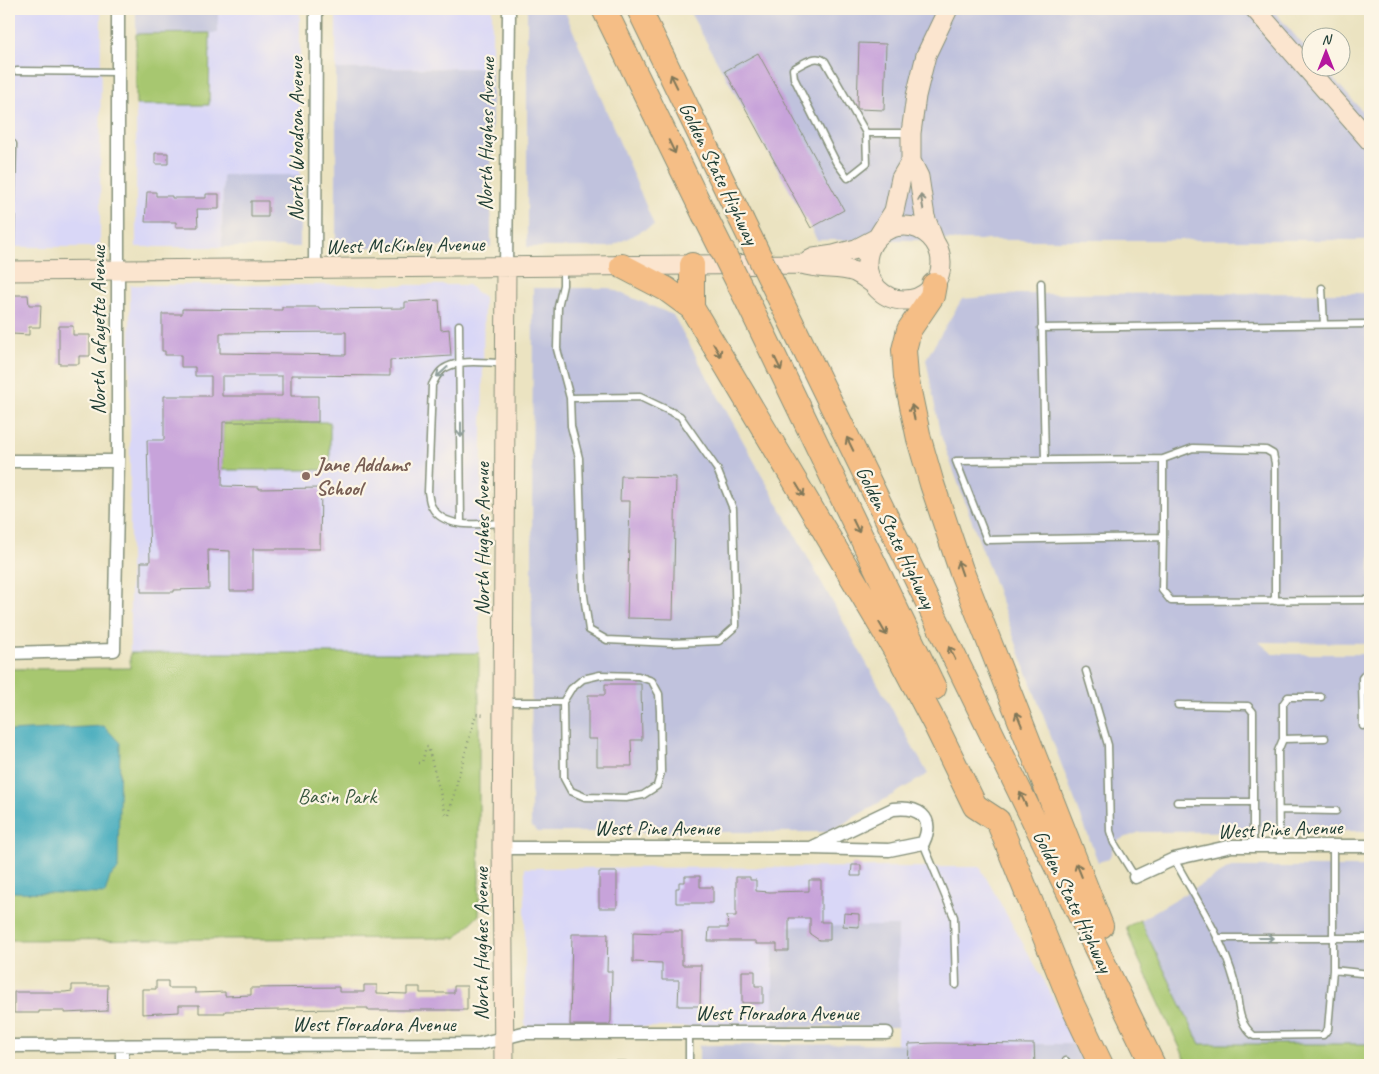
<svg xmlns="http://www.w3.org/2000/svg" width="1379" height="1074" viewBox="0 0 1379 1074" font-family="Caveat,sans-serif">
  <style>
    .built { fill: #d9d7f7 }
    .industrial { fill: #c0c2dd }
    .green { fill: #a7c770; stroke: #638252 }
    .water { fill: #3da9bc; stroke: #2e7378 }
    .building { fill: #c7a3da; fill-rule: evenodd }
    .lines { fill: none; stroke-linecap: round; stroke-linejoin: round }
    .lane-casing { stroke: #85907a; stroke-width: 9 }
    .street-casing { stroke: #85907a; stroke-width: 15 }
    .secondary-casing { stroke: #85907a; stroke-width: 21 }
    .highway-casing { stroke: #85907a; stroke-width: 26 }
    .path { stroke: #85907a; stroke-width: 2.5; stroke-dasharray: 1 4; stroke-linecap: butt }
    .lane { stroke: #fff; stroke-width: 6 }
    .street { stroke: #fff; stroke-width: 12 }
    .secondary { stroke: #fbe5cf; stroke-width: 19 }
    .highway { stroke: #f5be86; stroke-width: 24 }
    .rail { stroke: #1f3d34; stroke-width: 4; stroke-dasharray: 8 4; stroke-linecap: butt }
    .highway-bridge-casing { stroke: #85907a; stroke-width: 26; stroke-linecap: butt }
    .highway-bridge { stroke: #f5be86; stroke-width: 24 }
    .oneway { stroke: #7f7759 }
    .oneway2 { stroke: #8d9182 }
    .oneway3 { stroke: #8f9e9a }
    .education-dot { fill: #8d6e63; stroke: #fcf5e5; stroke-width: 2 }
    .labels { text-anchor: middle; dominant-baseline: central; stroke-width: 4.5; stroke-linejoin: round; paint-order: stroke }
    .street-label { font-size: 21px; fill: #1f3d34; stroke: #fcf5e5 }
    .education-label { font-size: 21px; font-weight: bold; fill: #785e54; stroke: #fcf5e5; text-anchor: start }
    .park-label { font-size: 21px; fill: #3a5940; stroke: #fcf5e5 }
  </style>
  <rect width="100%" height="100%" fill="#fcf5e5"/>
  <filter id="ink" filterUnits="userSpaceOnUse"><feTurbulence type="fractalNoise" baseFrequency=".02" numOctaves="2"/><feDisplacementMap in="SourceGraphic" scale="10" xChannelSelector="R" yChannelSelector="G"/><feConvolveMatrix kernelMatrix="1 2 1 2 8 2 1 2 1" color-interpolation-filters="sRGB"/></filter>
  <filter id="wash" filterUnits="userSpaceOnUse"><feTurbulence type="fractalNoise" baseFrequency=".0096" numOctaves="4" result="noise"/><feDisplacementMap in="SourceGraphic" scale="20" xChannelSelector="R" yChannelSelector="G"/><feGaussianBlur stdDeviation="1.12" result="paint"/><feColorMatrix in="noise" values="0 0 0 0 0 0 0 0 0 0 0 0 0 0 0 0 0 1.4 0 .05"/><feComposite in="paint" operator="in"/></filter>
  <g filter="url(#wash)">
    <rect width="100%" height="100%" fill="#ebe3c1"/>
    <!-- built -->
    <path class="built" d="M9,9H101L100,247H9Z
      M218,9H300V175H223L222,247H136V105H209L210,33H218Z
      M336,9H492V68L336,69Z
      M130,285H468L484,298L479,653H130Z
      M980,867L1049,990L1075,1044H897V926H774L773,1027H525V868Z"/>
    <!-- industrial -->
    <path class="industrial" d="M136,9H218V33L136,34Z
      M527,9H564L654,225L610,247H527Z
      M688,9H1272L1311,54L1312,68H1324L1370,120V240H817Z
      M492,68L491,247H336V69Z
      M223,175H300V247H222Z
      M533,288H609L673,315L928,774L829,832H538L531,826Z
      M1370,293V643L1259,642L1273,654H1370V831L1140,832L1119,840L1113,848L1109,859L1098,862L1020,654L940,433L926,359L962,299L1017,294Z
      M1231,867H1370V1044H1200L1140,920Z
      M773,926H898L897,1027H773Z
      M1075,1044L1085,1065H699V1045Z"/>
    <!-- green -->
    <path class="green" d="M210,33L209,105H136V34Z
      M223,422H330V470H222Z
      M130,653H479V915L456,938L9,940V669L130,668Z
      M1140,920L1200,1044H1370V1065H1188L1134,949L1126,927Z"/>
    <!-- water -->
    <path class="water" d="M104,726L120,743L118,870L110,877L105,894L9,892V731Z"/>
    <g id="blocks">
      <!-- building -->
      <path class="building" d="M859,43L886,44L884,110L858,109L857,107Z
        M758,53L844,210L811,228L725,71Z
        M155,153H168V164H155Z
        M147,192H156V196H172V198H206V194H219V209H197L198,227H176V222H145Z
        M251,201H268V217H251Z
        M12,295H28L29,305H41L40,327H29V335L12,334Z
        M439,300L441,330L449,329L451,356L390,360V376L291,375V396H318V422H223L222,486L259,487V489L321,488L320,549H253V591H230V551L208,550L209,589L174,590V592H141V562H150L147,440H164V396H211V376H195V367H181V355H165V351H162V314H182V309L282,310V307H319V309L405,308V302ZM346,332V355L220,353V333ZM222,376H282V396H222Z
        M59,326H73V335H90V356H79V364H59Z
        M621,476L676,477L673,619L627,618L630,501H620Z
        M605,684H641L642,740H631L632,766H597V739H588V695H605Z
        M852,865H861V876H851Z
        M599,872H617V908H599Z
        M685,876H700V887H713V903H676V888H679V882H685Z
        M736,877H750V880H756V891L770,892L809,891V880H821V922H830V940H819L810,934V918H789V951H777V944H756V941H708L709,928H728L727,916H736Z
        M844,913L859,914V927L843,926Z
        M660,931H682V965H701L700,1006H678L679,980H662V963L633,962V932L660,933Z
        M572,934H608L607,971H612L611,1021L609,1025H570Z
        M742,971H755V986H763V1003H742Z
        M156,981H168V988H195V993L225,992V996L251,995V988L339,987V992H364V985H377V993L407,994V987H420V993H454V986H467V1010H368V1008H339V1009L225,1011V1013H199V1005H179V1012L142,1014V989H156Z
        M72,985H108L107,1011L65,1013V1011H39V1013H14V992H65L72,991Z
        M936,1043L1034,1044L1035,1065H908L909,1044Z"/>
    </g>
  </g>
  <g filter="url(#ink)">
    <use href="#blocks" fill-opacity="0" stroke="#85907a" stroke-width="1"/>
    <g class="lines">
      <!-- lane casing -->
      <g class="lane-casing">
        <path id="lane" d="M17,71L118,72
          M866,133L867,163L848,178L836,162L794,78L793,69C803,64 814,54 825,61L866,133H910
          M563,269V285L558,307L557,349L570,398L571,426L579,458L583,589L589,630L607,640L671,643L719,641L736,626L733,509L717,469L680,416L640,397L570,398
          M10,270L13,144
          M1041,283L1045,459
          M1322,288L1324,324
          M459,325L461,523
          M1041,328L1370,324
          M502,363C486,363 462,359 447,367C439,370 436,378 432,385L428,492C429,496 429,503 432,507C444,530 482,524 503,523
          M1163,459V537L987,540L956,461L1163,459L1193,448L1266,450L1273,454L1275,463V601
          M1163,537L1162,590L1171,601L1370,600
          M1086,671L1108,745L1110,831L1114,843L1135,877
          M505,702H563L571,689L583,679L600,675L638,676L652,681L659,694L660,711L661,772L657,786L643,795L626,798L585,797L571,791L564,778L563,702
          M1178,705L1248,706L1253,712V846
          M1363,726L1362,678L1366,673L1370,671
          M1283,739V704L1288,697H1321
          M1177,802H1252
          M1279,810L1336,811
          M923,843L954,917L956,985
          M1279,846L1278,751L1283,739L1325,738
          M1174,859C1194,896 1223,939 1234,980C1240,1000 1235,1021 1254,1036L1323,1035L1328,1029L1333,970V846
          M1217,938H1370
          M1333,970L1370,974
          M689,1034V1065
          M1066,1061L1069,1065
          M594,1065H625"/>
      </g>
      <!-- street casing -->
      <g class="street-casing">
        <path id="street" d="M506,266L509,13
          M315,269L316,9
          M9,461H118
          M9,653L114,650L118,461V9
          M502,848H811L889,850L923,843C936,816 917,806 893,809L811,848
          M1135,877L1174,859L1232,846H1370
          M122,1045V1065
          M9,1046L479,1044L523,1033H887"/>
      </g>
      <!-- secondary casing -->
      <g class="secondary-casing">
        <path id="secondary" d="M1255,9L1370,141
          M867 263a37 37 0 1 1 74 0a37 37 0 1 1-74 0Z
          M935,243L925,217L919,177L911,161V133L916,96L926,55L948,9
          M810,260L814,258L834,255L856,249L877,238L894,211L901,178L911,161
          M9,271L802,264C820,270 839,266 855,272C861,275 867,279 872,283
          M504,1065L502,848L506,266"/>
      </g>
      <!-- highway casing -->
      <g class="highway-casing">
        <path id="highway" d="M604,9L704,214
          M639,9L741,219
          M692,265V308
          M622,266L666,289L692,308L899,656L935,724L975,806L998,821L1072,1004L1101,1065
          M934,285L932,296L909,330L904,350L906,377L919,439L932,484L961,570L1101,926
          M778,295L1153,1065
          M749,304L934,688"/>
      </g>
      <!-- path -->
      <path class="path" d="M419,763H422L426,747H428L446,815H449L457,782L476,714L484,715"/>
      <!-- lane -->
      <use href="#lane" class="lane"/>
      <!-- street -->
      <use href="#street" class="street"/>
      <!-- secondary -->
      <use href="#secondary" class="secondary"/>
      <!-- highway -->
      <use href="#highway" class="highway"/>
      <!-- rail -->
      <path class="rail" d="M1369,9L1370,10"/>
      <!-- highway-bridge casing -->
      <g class="highway-bridge-casing">
        <path id="highway-bridge" d="M704,214L749,304
          M741,219L778,295"/>
      </g>
      <!-- highway-bridge -->
      <use href="#highway-bridge" class="highway-bridge"/>
    </g>
    <!-- one-way arrows -->
    <defs><path id="oneway-shaft" d="M-6 0H5M1.5-3L5.5 0L1.5 3" fill="none" stroke-width="1.6" stroke-linecap="round" stroke-linejoin="round" transform="scale(1.25)"/></defs>
    <g class="oneway">
      <use href="#oneway-shaft" transform="translate(674 81) rotate(-116)"/>
      <use href="#oneway-shaft" transform="translate(672 147) rotate(64)"/>
      <use href="#oneway-shaft" transform="translate(717 350) rotate(60)"/>
      <use href="#oneway-shaft" transform="translate(778 364) rotate(64)"/>
      <use href="#oneway-shaft" transform="translate(913 412) rotate(-102)"/>
      <use href="#oneway-shaft" transform="translate(850 444) rotate(-116)"/>
      <use href="#oneway-shaft" transform="translate(800 490) rotate(59)"/>
      <use href="#oneway-shaft" transform="translate(856 526) rotate(64)"/>
      <use href="#oneway-shaft" transform="translate(960 568) rotate(-109)"/>
      <use href="#oneway-shaft" transform="translate(883 629) rotate(60)"/>
      <use href="#oneway-shaft" transform="translate(952 653) rotate(-116)"/>
      <use href="#oneway-shaft" transform="translate(1019 719) rotate(-112)"/>
      <use href="#oneway-shaft" transform="translate(1023 799) rotate(-116)"/>
      <use href="#oneway-shaft" transform="translate(1079 870) rotate(-112)"/>
    </g>
    <use class="oneway2" href="#oneway-shaft" transform="translate(922 202) rotate(-100)"/>
    <g class="oneway3">
      <use href="#oneway-shaft" transform="translate(442 372) rotate(138)"/>
      <use href="#oneway-shaft" transform="translate(461 430) rotate(90)"/>
      <use href="#oneway-shaft" transform="translate(1266 938)"/>
    </g>
  </g>
  <!-- markers -->
  <circle class="education-dot" cx="306" cy="476" r="5"/>
  <g class="labels">
    <!-- street labels -->
    <g class="street-label">
      <text transform="translate(486 134) rotate(-89)">North Hughes Avenue</text>
      <text transform="translate(296 139) rotate(-90)">North Woodson Avenue</text>
      <text transform="translate(719 173) rotate(64)">Golden State Highway</text>
      <text transform="translate(405 245) rotate(-1)">West McKinley Avenue</text>
      <text transform="translate(98 330) rotate(-90)">North Lafayette Avenue</text>
      <text transform="translate(896 537) rotate(64)">Golden State Highway</text>
      <text transform="translate(482 539) rotate(-90)">North Hughes Avenue</text>
      <text x="657" y="828">West Pine Avenue</text>
      <text transform="translate(1280 829) rotate(-2)">West Pine Avenue</text>
      <text transform="translate(1073 901) rotate(64)">Golden State Highway</text>
      <text transform="translate(481 944) rotate(-90)">North Hughes Avenue</text>
      <text x="777" y="1013">West Floradora Avenue</text>
      <text x="374" y="1024">West Floradora Avenue</text>
    </g>
    <!-- education labels -->
    <g class="education-label">
      <text x="316" y="464">Jane Addams<tspan x="316" dy="24">School</tspan></text>
    </g>
    <!-- park labels -->
    <g class="park-label">
      <text x="337" y="796">Basin Park</text>
    </g>
  </g>
  <!-- margin -->
  <rect width="1379" height="1074" fill="none" stroke="#fcf5e5" stroke-width="30"/>
  <!-- north arrow -->
  <g transform="translate(1326 52)"><circle r="24" fill="#fcf5e5" stroke="#a4ab9e"/>
  <path d="M0-4L9 19L0 12L-9 19Z" fill="#b5179e"/>
  <text y="-8" font-size="14" font-weight="bold" text-anchor="middle" fill="#1f3d34">N</text>
  </g>
</svg>
